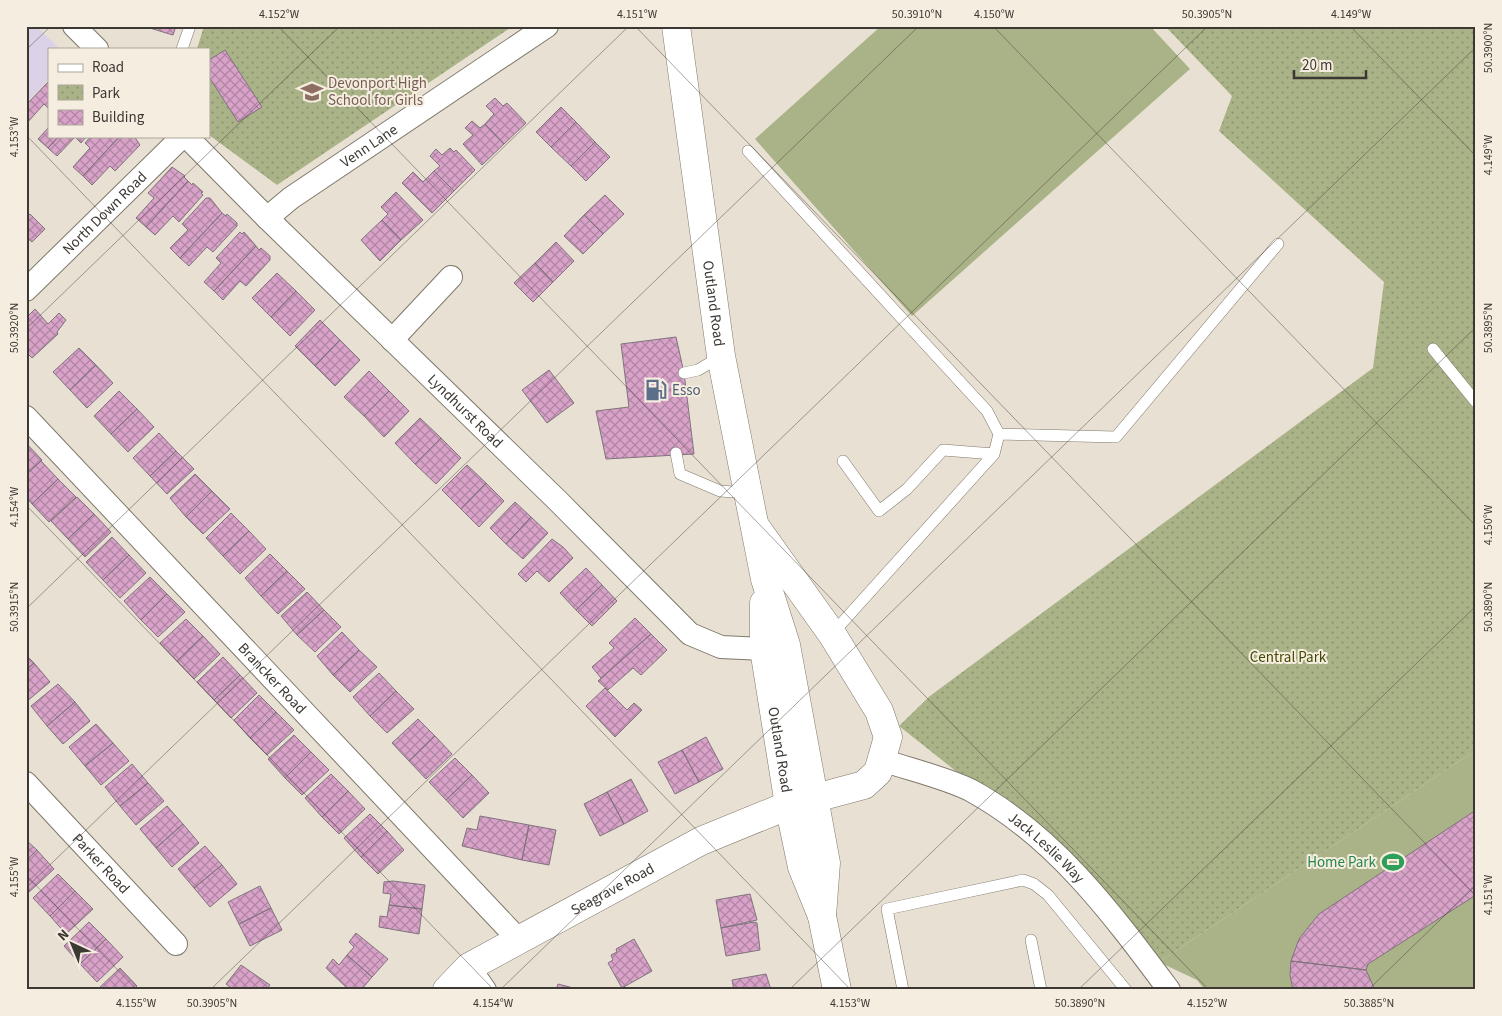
<svg xmlns="http://www.w3.org/2000/svg" width="1502" height="1016" viewBox="0 0 1502 1016" font-family="'Source Sans 3',sans-serif">
  <style>
    .education { fill: #dcd2e7 }
    .green { fill: #aab387 }
    .park { fill: url(#park-dots) }
    .building { fill: url(#building-cross-hatch); stroke: #80737c }
    .lines { fill: none; stroke-linecap: round; stroke-linejoin: round }
    .service-casing { stroke: #7f786b; stroke-width: 12 }
    .minor-casing { stroke: #7f786b; stroke-width: 24 }
    .tertiary-casing { stroke: #7f786b; stroke-width: 29 }
    .primary-casing { stroke: #7f786b; stroke-width: 29 }
    .service { stroke: #fff; stroke-width: 11 }
    .minor { stroke: #fff; stroke-width: 22 }
    .tertiary { stroke: #fff; stroke-width: 28 }
    .primary { stroke: #fff; stroke-width: 28 }
    .ticks { fill: none; stroke: #3c3833; stroke-width: 1; stroke-opacity: 0.45 }
    .labels { text-anchor: middle; dominant-baseline: central; stroke-width: 4; stroke-linejoin: round; paint-order: stroke }
    .education-label { font-size: 15px; fill: #785e54; stroke: #f5eddf; text-anchor: start }
    .street-label { font-size: 15px; fill: #3c3833; stroke: #f5eddf }
    .service-label { font-size: 15px; fill: #4e5e75; stroke: #f5eddf; text-anchor: start }
    .park-label { font-size: 15px; fill: #414a00; stroke: #f5eddf }
    .leisure-label { font-size: 15px; fill: #27864d; stroke: #f5eddf; text-anchor: end }
    .neatline { fill: none; stroke: #3c3833; stroke-width: 2 }
    .ticks-label { font-size: 12px; text-anchor: middle; fill: #3c3833 }
  </style>
  <defs>
    <pattern id="park-dots" width="8" height="8" patternUnits="userSpaceOnUse" patternTransform="scale(1.25)"><rect width="8" height="8" fill="#aab387"/><path d="M2 2h.1M6 6h.1" fill="none" stroke="#8c936f" stroke-width="1.8" stroke-linecap="round"/></pattern>
    <pattern id="building-cross-hatch" width="8" height="8" patternUnits="userSpaceOnUse" patternTransform="scale(1.25)"><rect width="8" height="8" fill="#d8a2c9"/><path d="M0 0l8 8M0 8l8-8" fill="none" stroke="#b085a4"/></pattern>
  </defs>
  <rect width="100%" height="100%" fill="#e8e0d2"/>
  <!-- education -->
  <path class="education" d="M26,26H36L60,49H49V79L26,103Z"/>
  <!-- green -->
  <path class="green" d="M881,26H1150L1190,69L912,316L755,139Z
    M1476,750V990H1205L1197,980L1159,962Z"/>
  <!-- park -->
  <path class="park" d="M204,26H513L277,185L209,135V49H197Z
    M1165,26H1476V750L1159,962L1092,879L899,726L930,696L1373,368L1384,282L1219,131L1232,96Z"/>
  <!-- building -->
  <path class="building" d="M143,26H176L173,35Z
    M225,50L262,107L238,122L209,77V60Z
    M49,81V109L44,104L26,124V105Z
    M495,98L503,106L507,103L526,123L504,144L485,124L494,114L486,106Z
    M561,107L576,122L551,147L536,132Z
    M472,121L480,128L485,124L504,144L482,165L463,144L473,135L465,128Z
    M576,122L595,142L571,166L551,147Z
    M49,127V136H59L48,148L38,139Z
    M59,136H87L81,143L75,137L57,156L48,148Z
    M91,136H120L83,176L73,167L90,148L85,143Z
    M120,136H134L140,145L115,171L110,166L92,185L83,176Z
    M595,142L610,157L586,181L571,166Z
    M450,148L454,152L456,150L475,170L454,191L434,171L440,166L430,156L436,149L442,155Z
    M172,167L185,176L184,177L188,181L146,227L136,218L154,198L148,193Z
    M434,171L454,191L432,213L402,183L413,172L423,182Z
    M188,181L192,185L193,183L203,192L201,193L203,195L179,222L173,216L155,235L146,227Z
    M396,192L423,220L401,240L382,220L388,214L381,207Z
    M605,195L624,214L603,234L584,215Z
    M206,198H210L222,213L180,258L170,248L188,230L182,224Z
    M222,213L226,216L227,214L237,223V226L213,252L207,247L189,266L180,258Z
    M30,214L45,229L32,242L26,237V218Z
    M584,215L603,234L583,254L564,236Z
    M382,220L401,240L380,261L361,240Z
    M240,232L242,234L244,232L256,246L214,291L204,282L221,263L216,258Z
    M556,242L574,261L553,282L535,263Z
    M256,246L259,250L261,248L270,256V260L246,286L240,281L223,300L214,291Z
    M535,263L553,282L533,302L514,283Z
    M277,273L296,291L271,317L252,298Z
    M296,291L315,310L290,336L271,317Z
    M35,309L48,324L59,313L66,320L57,332L58,334L32,358L26,352V318Z
    M320,320L340,340L315,366L295,346Z
    M676,337L684,373L694,454L606,459L596,411L629,407L621,344Z
    M340,340L360,360L335,386L315,366Z
    M79,348L96,365L70,390L53,372Z
    M96,365L113,383L87,408L70,390Z
    M549,370L574,403L547,423L522,390Z
    M369,371L389,391L364,416L344,397Z
    M119,391L137,409L111,434L94,416Z
    M389,391L409,411L384,437L364,416Z
    M137,409L154,427L128,452L111,434Z
    M420,418L441,438L415,464L395,443Z
    M159,433L176,451L150,476L133,458Z
    M441,438L461,458L436,484L415,464Z
    M26,443L42,460L26,474Z
    M176,451L194,469L167,494L150,476Z
    M41,461L58,479L32,504L26,497V475Z
    M467,465L486,483L461,509L442,490Z
    M195,474L212,491L186,517L170,498Z
    M58,479L76,497L49,522L32,504Z
    M486,483L504,501L479,527L461,509Z
    M212,491L230,509L203,534L186,517Z
    M77,497L94,514L68,539L51,521Z
    M515,502L531,517L506,544L490,528Z
    M231,513L249,531L223,556L206,538Z
    M94,514L111,532L85,557L68,539Z
    M531,517L548,533L523,559L506,544Z
    M249,531L266,549L240,574L223,556Z
    M112,537L129,555L103,580L86,562Z
    M552,539L563,547L573,558L549,582L537,571L526,582L518,574Z
    M270,554L287,571L261,596L245,578Z
    M129,555L146,573L120,598L103,580Z
    M586,568L602,585L576,610L560,593Z
    M287,571L305,589L278,614L261,596Z
    M150,577L167,594L141,620L124,601Z
    M602,585L617,601L592,626L576,610Z
    M307,592L324,610L297,635L281,616Z
    M167,594L185,612L158,637L141,620Z
    M324,610L341,627L315,652L297,635Z
    M635,618L651,634L601,678L592,667L614,648L609,643Z
    M186,619L203,636L177,661L160,643Z
    M342,632L359,650L333,675L317,656Z
    M651,634L667,650L641,675L633,668L608,690L598,681Z
    M203,636L220,654L194,679L177,661Z
    M359,650L377,667L350,692L333,675Z
    M26,655L34,663L26,670Z
    M223,657L240,675L214,700L197,682Z
    M34,663L50,682L26,702V670Z
    M379,673L396,691L370,716L353,697Z
    M240,675L257,693L231,718L214,700Z
    M58,684L75,702L47,726L31,706Z
    M605,688L627,710L634,703L642,710L615,737L586,706Z
    M396,691L414,709L387,733L370,716Z
    M259,695L276,712L250,738L234,720Z
    M75,702L90,721L63,744L47,726Z
    M276,712L294,730L267,755L250,738Z
    M418,719L435,736L409,761L392,743Z
    M96,724L113,743L85,766L69,747Z
    M294,735L311,752L285,778L268,759Z
    M435,736L452,754L426,779L409,761Z
    M706,737L723,769L699,782L682,750Z
    M113,743L129,761L101,785L85,766Z
    M682,750L699,782L675,794L658,762Z
    M311,752L329,770L302,795L285,778Z
    M455,758L472,775L446,800L429,782Z
    M132,764L148,783L120,806L105,787Z
    M331,774L348,791L322,817L305,798Z
    M472,775L489,793L463,818L446,800Z
    M631,779L648,811L624,824L607,792Z
    M148,783L164,801L136,825L120,806Z
    M348,791L365,809L339,834L322,817Z
    M607,792L624,824L600,836L584,804Z
    M167,806L183,824L156,848L140,829Z
    M1476,810V895L1368,964L1366,970L1291,961L1299,939L1319,914Z
    M370,814L387,831L361,857L344,838Z
    M480,816L529,825L522,860L462,846L467,828L477,830Z
    M183,824L199,843L172,867L156,848Z
    M529,825L556,830L549,865L522,860Z
    M387,831L404,850L378,874L361,857Z
    M26,840L37,850L26,861Z
    M205,846L222,865L194,888L178,869Z
    M37,850L54,869L28,893L26,861Z
    M222,865L237,884L210,907L194,888Z
    M58,874L75,891L50,916L33,898Z
    M393,881L425,885L422,909L389,905L391,894L383,893L384,882Z
    M260,886L271,908L239,924L228,902Z
    M75,891L93,909L66,934L50,916Z
    M750,894L757,920L721,928L716,900Z
    M389,905L422,909L419,934L379,927L380,916L387,917Z
    M271,908L282,930L250,946L239,924Z
    M89,922L106,939L80,964L64,946Z
    M754,922L757,923L760,950L726,956L721,928Z
    M356,933L388,959L372,977L347,955L354,947L349,942Z
    M106,939L123,957L97,982L80,964Z
    M634,939L652,971L622,988L608,963L613,960L611,955L617,952L616,949Z
    M347,955L372,977L361,990H349L326,968L333,959L339,965Z
    M1291,961L1366,970L1375,990H1293L1290,975Z
    M241,965L270,985L266,990H234L226,984Z
    M120,968L137,986L133,990H97Z
    M766,974L771,990H734L732,980Z
    M558,984L581,990H556Z"/>
  <g class="lines">
    <!-- service casing -->
    <g class="service-casing">
      <path id="service" d="M182,49L190,26
        M748,151L987,411L999,434L994,454L832,634
        M1433,349L1476,402
        M684,373L698,370L720,357
        M999,434L1116,437L1278,244
        M676,453L680,474L720,491L747,493
        M843,461L879,511L907,489L943,450L994,454
        M1031,940L1041,990
        M903,990L887,909L1023,880L1034,884L1048,895L1126,990"/>
    </g>
    <!-- minor casing -->
    <g class="minor-casing">
      <g id="minor">
        <path d="M74,26L97,49"/>
        <path id="s1" d="M186,136L267,218L558,501L690,634L721,647L764,649"/>
        <path id="s2" d="M267,218L291,198L547,26"/>
        <path id="s3" d="M26,290L183,136"/>
        <path d="M392,340L451,277"/>
        <path id="s4" d="M26,417L518,939"/>
        <path id="s5" d="M882,760C908,769 950,779 972,791C1056,837 1113,915 1169,990"/>
        <path id="s6" d="M26,783L176,944"/>
        <path d="M469,967L485,990"/>
      </g>
    </g>
    <!-- tertiary casing -->
    <g class="tertiary-casing">
      <g id="tertiary">
        <path id="s7" d="M447,990L469,967L701,841L789,805L864,785L878,772L888,737L879,711L832,634L755,526"/>
      </g>
    </g>
    <!-- primary casing -->
    <g class="primary-casing">
      <g id="primary">
        <path id="s8" d="M676,26L721,356L765,579L786,645L826,863L822,916"/>
        <path id="s9" d="M764,603V649L789,805L802,867L822,916L837,990"/>
      </g>
    </g>
    <!-- service -->
    <use href="#service" class="service"/>
    <!-- minor -->
    <use href="#minor" class="minor"/>
    <!-- tertiary -->
    <use href="#tertiary" class="tertiary"/>
    <!-- primary -->
    <use href="#primary" class="primary"/>
  </g>
  <!-- ticks -->
  <path class="ticks" d="M278,26L1209,990M635,26L1476,896M993,26L1476,526M1350,26L1476,156M26,50L51,26M26,135L851,990M26,329L340,26M26,505L494,990M26,609L629,26M26,875L137,990M26,888L919,26M210,990L1208,26M500,990L1476,47M789,990L1476,327M1078,990L1476,606M1368,990L1476,885"/>
  <!-- icons -->
  <defs>
    <g id="school-bare" transform="scale(1.725)"><path d="M0-5L7-2L0 1L-7-2ZM-4 1L0 2.5L4 1V4Q0 6-4 4Z" fill="#8d6e63" stroke="#f5eddf" stroke-width="2.5" paint-order="stroke"/></g>
    <g id="fuel-bare" transform="scale(1.725)"><path d="M-5.5-6h7V0h2V4h1.3V-2.5L3-4.5l.8-.8L6-3V5H2.5V1h-1V6h-7ZM-4.2-4.7v3.2H.2V-4.7Z" fill="#5c6f8a" stroke="#f5eddf" stroke-width="2.5" paint-order="stroke"/></g>
    <g id="stadium-bare" transform="scale(1.725)"><path d="M0-5a6.5 5 0 1 0 0 10a6.5 5 0 1 0 0-10ZM-3.5-1.8h7v3.6h-7Z" fill="#2e9e5b" stroke="#f5eddf" stroke-width="2.5" paint-order="stroke"/></g>
  </defs>
  <g fill-rule="evenodd">
    <use href="#school-bare" x="312" y="92"/>
    <use href="#fuel-bare" x="656" y="390"/>
    <use href="#stadium-bare" x="1393" y="862"/>
  </g>
  <g class="labels">
    <!-- education labels -->
    <g class="education-label">
      <text x="328" y="83">Devonport High<tspan x="328" dy="17">School for Girls</tspan></text>
    </g>
    <!-- street labels -->
    <g class="street-label">
      <text stroke="none"><textPath href="#s2" startOffset="125">Venn Lane</textPath></text>
      <text stroke="none"><textPath href="#s3" startOffset="110">North Down Road</textPath></text>
      <text stroke="none"><textPath href="#s8" startOffset="280">Outland Road</textPath></text>
      <text stroke="none"><textPath href="#s1" startOffset="392">Lyndhurst Road</textPath></text>
      <text stroke="none"><textPath href="#s4" startOffset="359">Brancker Road</textPath></text>
      <text stroke="none"><textPath href="#s9" startOffset="148">Outland Road</textPath></text>
      <text stroke="none"><textPath href="#s5" startOffset="189">Jack Leslie Way</textPath></text>
      <text stroke="none"><textPath href="#s6" startOffset="110">Parker Road</textPath></text>
      <text stroke="none"><textPath href="#s7" startOffset="195">Seagrave Road</textPath></text>
    </g>
    <!-- service labels -->
    <g class="service-label">
      <text x="672" y="390">Esso</text>
    </g>
    <!-- park labels -->
    <g class="park-label">
      <text x="1288" y="657">Central Park</text>
    </g>
    <!-- leisure labels -->
    <g class="leisure-label">
      <text x="1376" y="862">Home Park</text>
    </g>
  </g>
  <!-- border -->
  <rect width="1502" height="1016" fill="none" stroke="#f5eddf" stroke-width="55"/>
  <!-- legend -->
  <rect x="48" y="48" width="162" height="90" fill="#f5eddf" stroke="#aba59a"/>
  <rect x="58" y="64" width="25" height="8" fill="#ffffff" stroke="#aba59a"/>
  <text x="92" y="72" font-size="15" fill="#3c3833">Road</text>
  <rect x="58" y="85" width="25" height="15" fill="url(#park-dots)" stroke="#aba59a"/>
  <text x="92" y="98" font-size="15" fill="#3c3833">Park</text>
  <rect x="58" y="110" width="25" height="15" fill="url(#building-cross-hatch)" stroke="#aba59a"/>
  <text x="92" y="122" font-size="15" fill="#3c3833">Building</text>
  <!-- north arrow -->
  <g transform="translate(72 944) rotate(316)" stroke="#f5eddf" stroke-width="4" paint-order="stroke">
  <path d="M0-4L9 19L0 12L-9 19Z" fill="#3c3833"/>
  <text y="-8" font-size="14" font-weight="bold" text-anchor="middle" fill="#3c3833">N</text>
  </g>
  <!-- scale -->
  <path d="M1294 70v8h72v-8" fill="none" stroke="#3c3833" stroke-width="2.5"/>
  <text x="1302" y="70" font-size="15" fill="#3c3833" stroke="#f5eddf" stroke-width="4" paint-order="stroke">20 m</text>
  <rect x="28" y="28" width="1446" height="960" class="neatline"/>
  <g class="ticks-label">
    <text x="279" y="18">4.152°W</text>
    <text x="637" y="18">4.151°W</text>
    <text x="917" y="18">50.3910°N</text>
    <text x="994" y="18">4.150°W</text>
    <text x="1207" y="18">50.3905°N</text>
    <text x="1351" y="18">4.149°W</text>
    <text transform="translate(1488 48) rotate(-90)" y="4">50.3900°N</text>
    <text transform="translate(14 137) rotate(-90)" y="4">4.153°W</text>
    <text transform="translate(1488 155) rotate(-90)" y="4">4.149°W</text>
    <text transform="translate(1488 328) rotate(-90)" y="4">50.3895°N</text>
    <text transform="translate(14 328) rotate(-90)" y="4">50.3920°N</text>
    <text transform="translate(14 507) rotate(-90)" y="4">4.154°W</text>
    <text transform="translate(1488 525) rotate(-90)" y="4">4.150°W</text>
    <text transform="translate(1488 607) rotate(-90)" y="4">50.3890°N</text>
    <text transform="translate(14 607) rotate(-90)" y="4">50.3915°N</text>
    <text transform="translate(14 877) rotate(-90)" y="4">4.155°W</text>
    <text transform="translate(1488 895) rotate(-90)" y="4">4.151°W</text>
    <text x="136" y="1007">4.155°W</text>
    <text x="212" y="1007">50.3905°N</text>
    <text x="493" y="1007">4.154°W</text>
    <text x="850" y="1007">4.153°W</text>
    <text x="1080" y="1007">50.3890°N</text>
    <text x="1207" y="1007">4.152°W</text>
    <text x="1369" y="1007">50.3885°N</text>
  </g>
</svg>
